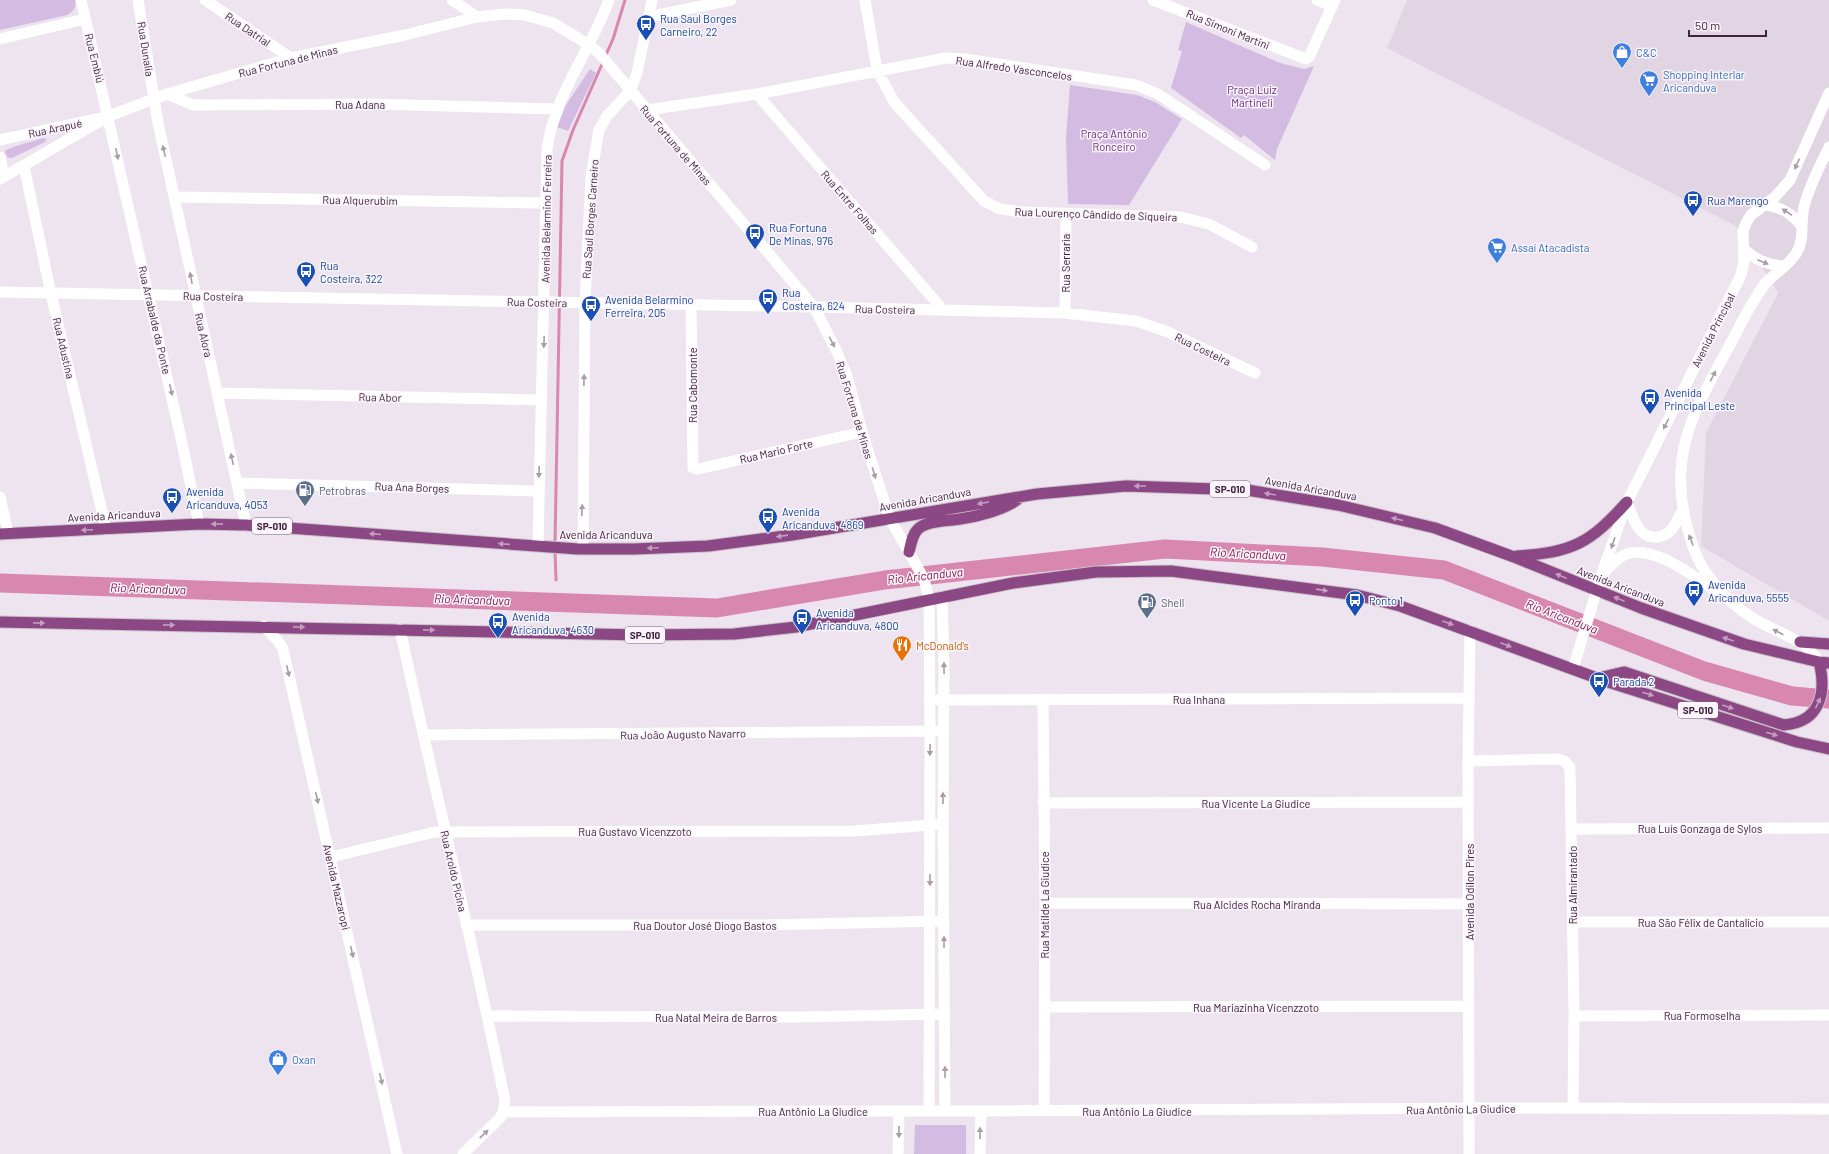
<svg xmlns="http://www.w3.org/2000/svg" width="1829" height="1154" viewBox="0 0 1829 1154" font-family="Barlow,sans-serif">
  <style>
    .built { fill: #e2d5e3 }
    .green { fill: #d3bbe1 }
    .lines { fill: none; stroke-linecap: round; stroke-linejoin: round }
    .stream { stroke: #d888af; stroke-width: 3 }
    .river { stroke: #d888af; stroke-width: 19 }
    .trunk-casing { stroke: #cac1c9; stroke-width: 13 }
    .minor { stroke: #fff; stroke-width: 11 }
    .tertiary { stroke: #fff; stroke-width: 11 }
    .trunk { stroke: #8c4884; stroke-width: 11 }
    .oneway { fill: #aa9ba9 }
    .oneway2 { fill: #c39ec0 }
    .labels { text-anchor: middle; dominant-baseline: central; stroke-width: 3; stroke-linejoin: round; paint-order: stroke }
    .shield { fill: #faf5fb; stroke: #796177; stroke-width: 1 }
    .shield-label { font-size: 10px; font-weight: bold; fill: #42213f }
    .transit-label { font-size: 11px; fill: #164399; stroke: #faf5fb; text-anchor: start }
    .street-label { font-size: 11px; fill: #42213f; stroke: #faf5fb }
    .shop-label { font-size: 11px; fill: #366cbe; stroke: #faf5fb; text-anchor: start }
    .park-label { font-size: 11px; fill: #67287d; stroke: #faf5fb }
    .service-label { font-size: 11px; fill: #4e5e75; stroke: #faf5fb; text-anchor: start }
    .food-label { font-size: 11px; fill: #c56008; stroke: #faf5fb; text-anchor: start }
    .water-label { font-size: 12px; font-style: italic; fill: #84164a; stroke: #faf5fb }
  </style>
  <rect width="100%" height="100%" fill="#eee4ef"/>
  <!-- built -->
  <path class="built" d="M1407,0H1829V621L1701,546L1706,433L1778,293L1736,226L1387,48Z"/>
  <!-- green -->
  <path class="green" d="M0,0H75C77,7 73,12 67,15L0,30Z
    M1186,22L1280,63L1304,69L1314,66L1277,149L1275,160L1244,135L1241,138L1171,88L1182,51L1178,50Z
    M590,69L596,73L568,131L557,127L566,105Z
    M1070,85L1137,95L1155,102L1182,119L1129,205L1068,204L1066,138Z
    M43,138L47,139L45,142L12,158H8L5,152C6,147 36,141 43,138Z
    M915,1125H966V1154H914Z"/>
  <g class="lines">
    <!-- stream -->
    <path class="stream" d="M605,57L613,39L625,0
      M555,544L562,161L573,130L603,62
      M555,550L556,580"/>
    <!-- river -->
    <path class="river" d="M0,583L717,608L885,580L1165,549L1322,557L1444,570L1704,671L1792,696L1829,699"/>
    <!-- trunk casing -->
    <g class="trunk-casing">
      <path id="trunk" d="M0,534L199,524L246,525L578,549H634L708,546L792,535L1037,494L1126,486L1247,490L1338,505L1435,528L1514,557L1641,608L1744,644L1819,662L1829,663
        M909,552C911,544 912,535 918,529C927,520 949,521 960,519C979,516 1001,511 1017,500
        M1517,556C1573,552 1589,544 1627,502
        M0,622L641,635L734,634L796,627L1013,583L1096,572L1171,571L1357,595L1400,606L1605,681L1797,742L1829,749
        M1800,642L1829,644
        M1598,678L1624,672L1784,725C1820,722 1827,693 1819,662"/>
    </g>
    <!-- minor -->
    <path class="minor" d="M81,0L180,434L199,524
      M138,0L158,123L246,525
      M205,0L291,58
      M452,0L477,17
      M865,0L877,70L894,102L984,201L1000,209L1022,212L1180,217L1209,224L1252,247
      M1153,0L1306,59L1309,57L1335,0
      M1317,0L1332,6
      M648,17L731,0
      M0,39L85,19
      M167,94L193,105L373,104L556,109
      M757,94L943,310
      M647,110L757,94L946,58L965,59L1136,85L1158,94L1265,165
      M0,140L105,117
      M0,157L2,166L0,179
      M24,166L51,294L106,529
      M175,197L545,203
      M691,304L693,468L698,469L862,432
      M814,307L1065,313L1136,321L1168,332L1255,373
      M1065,313L1066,214
      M218,393L542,400
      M237,483L538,491
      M0,497L8,533
      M538,546L547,149C555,93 590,52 609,0
      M583,549L585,303L591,176L599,130L607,116L630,91
      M264,626L278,641L283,649L397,1154
      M400,629C434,787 473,943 505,1101L503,1112L500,1118L463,1154
      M1043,699L1045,903L1044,1111
      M929,700L1468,698
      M423,735L944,731
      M1468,761L1557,759L1564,761L1570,767L1574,1016L1573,1108
      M1043,803L1468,802
      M1572,829L1829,828
      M331,857L435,832L855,831L943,824
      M1045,903L1469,904
      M1573,922H1829
      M466,925H761L944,921
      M1044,1007L1469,1006
      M488,1016L799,1017L945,1014
      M1574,1016L1829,1015
      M981,1111L1491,1108L1829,1109
      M503,1112L899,1111
      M1469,1154L1468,761L1470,631"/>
    <!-- tertiary -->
    <path class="tertiary" d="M630,91L637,73L652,0
      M0,179L109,116L167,94L291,58L405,35L477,17L506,14L525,15L553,23L589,45L599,53L814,307L837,352L847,376L862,432L890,519L924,579L929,599L930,731L929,1110
      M1766,205C1782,207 1793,214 1802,227
      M1745,250C1757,261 1769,265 1785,266
      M0,292L814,307
      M1627,502C1632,516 1639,540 1658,537C1663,536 1668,534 1672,529C1676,524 1679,516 1683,510
      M1603,574C1609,567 1616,559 1624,555C1651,542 1694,577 1716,591
      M942,597L944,668L943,824L945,1111
      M1819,662C1807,640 1778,633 1756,620C1736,608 1718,591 1705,571C1695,557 1690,539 1686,522C1669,454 1694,411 1726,352C1738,330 1749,306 1764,285C1774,273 1789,266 1797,252C1805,238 1800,222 1804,207C1809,186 1820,166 1829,147
      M1573,669L1601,576L1627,502L1741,275L1744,262L1743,231L1746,223L1751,215L1775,197L1790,180L1829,93
      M898,1154L899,1111H981L980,1154"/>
    <!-- trunk -->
    <use href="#trunk" class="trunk"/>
  </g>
  <!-- one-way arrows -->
  <defs><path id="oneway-solid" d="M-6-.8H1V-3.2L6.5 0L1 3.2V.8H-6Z"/></defs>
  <g class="oneway">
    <use href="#oneway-solid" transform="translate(164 151) rotate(-103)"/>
    <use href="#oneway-solid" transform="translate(117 154) rotate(78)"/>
    <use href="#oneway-solid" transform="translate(1797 164) rotate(114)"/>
    <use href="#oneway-solid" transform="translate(1787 212) rotate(-147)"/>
    <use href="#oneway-solid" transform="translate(1763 262) rotate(23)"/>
    <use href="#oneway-solid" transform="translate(191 278) rotate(-101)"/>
    <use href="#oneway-solid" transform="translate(544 342) rotate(92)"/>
    <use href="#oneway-solid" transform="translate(832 342) rotate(63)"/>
    <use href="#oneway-solid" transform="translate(1713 376) rotate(-63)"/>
    <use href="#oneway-solid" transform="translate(584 380) rotate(-89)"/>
    <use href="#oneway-solid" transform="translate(171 390) rotate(77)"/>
    <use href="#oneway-solid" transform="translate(1666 424) rotate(117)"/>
    <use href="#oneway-solid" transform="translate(232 459) rotate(-102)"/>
    <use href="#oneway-solid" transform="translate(539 472) rotate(92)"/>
    <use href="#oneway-solid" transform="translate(874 473) rotate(73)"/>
    <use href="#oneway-solid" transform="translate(582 510) rotate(-88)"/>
    <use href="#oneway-solid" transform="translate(1691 540) rotate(-110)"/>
    <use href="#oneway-solid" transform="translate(1613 543) rotate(109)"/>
    <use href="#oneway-solid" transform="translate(1778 632) rotate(-153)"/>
    <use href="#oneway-solid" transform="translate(944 668) rotate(-91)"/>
    <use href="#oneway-solid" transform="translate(288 671) rotate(77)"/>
    <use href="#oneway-solid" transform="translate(930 750) rotate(91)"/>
    <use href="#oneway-solid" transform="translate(317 798) rotate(77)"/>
    <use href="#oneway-solid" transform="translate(943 798) rotate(-90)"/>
    <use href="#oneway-solid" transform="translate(930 880) rotate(90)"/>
    <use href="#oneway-solid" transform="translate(944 942) rotate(-90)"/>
    <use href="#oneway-solid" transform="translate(352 952) rotate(77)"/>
    <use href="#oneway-solid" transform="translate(945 1072) rotate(-90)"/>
    <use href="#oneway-solid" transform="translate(381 1079) rotate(77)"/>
    <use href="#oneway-solid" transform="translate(899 1132) rotate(91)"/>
    <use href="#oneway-solid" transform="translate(980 1133) rotate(-89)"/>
    <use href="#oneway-solid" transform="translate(484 1134) rotate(-44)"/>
  </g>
  <g class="oneway2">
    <use href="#oneway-solid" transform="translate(1140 486) rotate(-180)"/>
    <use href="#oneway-solid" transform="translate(1270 494) rotate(-171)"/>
    <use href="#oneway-solid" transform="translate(983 503) rotate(170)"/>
    <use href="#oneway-solid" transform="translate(1397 519) rotate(-166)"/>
    <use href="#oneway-solid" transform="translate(217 524) rotate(-179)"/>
    <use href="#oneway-solid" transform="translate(87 530) rotate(177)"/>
    <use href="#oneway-solid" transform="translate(375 534) rotate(-175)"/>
    <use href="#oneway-solid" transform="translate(782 536) rotate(172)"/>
    <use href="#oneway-solid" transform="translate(504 544) rotate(-176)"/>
    <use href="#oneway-solid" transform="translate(653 548) rotate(177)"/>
    <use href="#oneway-solid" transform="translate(1561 576) rotate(-158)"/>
    <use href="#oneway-solid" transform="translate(1322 590) rotate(8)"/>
    <use href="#oneway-solid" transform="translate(1619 599) rotate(-158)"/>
    <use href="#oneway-solid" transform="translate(39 623) rotate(1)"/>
    <use href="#oneway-solid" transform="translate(1448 623) rotate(20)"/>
    <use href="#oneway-solid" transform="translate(169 625) rotate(1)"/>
    <use href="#oneway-solid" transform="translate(299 627) rotate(1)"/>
    <use href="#oneway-solid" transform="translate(429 630) rotate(1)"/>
    <use href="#oneway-solid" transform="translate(1728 639) rotate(-161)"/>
    <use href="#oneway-solid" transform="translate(1506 645) rotate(21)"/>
    <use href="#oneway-solid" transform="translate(1648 694) rotate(18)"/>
    <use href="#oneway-solid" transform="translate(1818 703) rotate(-65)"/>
    <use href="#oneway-solid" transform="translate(1728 707) rotate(19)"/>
    <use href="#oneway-solid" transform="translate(1772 734) rotate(18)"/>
  </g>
  <!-- icons -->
  <defs>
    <g id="bus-pin" transform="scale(1)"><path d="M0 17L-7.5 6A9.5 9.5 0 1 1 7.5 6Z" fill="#1a4fb4" stroke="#faf5fb"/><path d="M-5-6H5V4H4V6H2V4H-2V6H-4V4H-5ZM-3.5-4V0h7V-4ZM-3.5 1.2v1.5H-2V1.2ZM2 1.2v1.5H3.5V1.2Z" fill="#fff"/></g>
    <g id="shop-pin" transform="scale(1)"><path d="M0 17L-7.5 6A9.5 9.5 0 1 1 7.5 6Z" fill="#3f7fe0" stroke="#faf5fb"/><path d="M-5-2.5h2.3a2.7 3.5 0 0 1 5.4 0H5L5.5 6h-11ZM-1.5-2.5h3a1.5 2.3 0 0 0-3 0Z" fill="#fff"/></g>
    <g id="supermarket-pin" transform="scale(1)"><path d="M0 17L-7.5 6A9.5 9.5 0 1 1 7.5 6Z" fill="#3f7fe0" stroke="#faf5fb"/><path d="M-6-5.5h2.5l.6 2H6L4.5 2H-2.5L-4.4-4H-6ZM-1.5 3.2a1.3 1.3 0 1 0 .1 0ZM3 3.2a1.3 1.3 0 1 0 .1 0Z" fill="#fff"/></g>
    <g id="fuel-pin" transform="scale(1)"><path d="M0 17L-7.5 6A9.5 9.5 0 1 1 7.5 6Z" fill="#5c6f8a" stroke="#faf5fb"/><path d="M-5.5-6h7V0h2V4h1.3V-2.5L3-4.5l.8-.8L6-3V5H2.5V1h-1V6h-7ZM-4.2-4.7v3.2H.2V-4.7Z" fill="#fff"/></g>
    <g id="restaurant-pin" transform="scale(1)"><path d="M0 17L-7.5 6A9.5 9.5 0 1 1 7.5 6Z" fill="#e8710a" stroke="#faf5fb"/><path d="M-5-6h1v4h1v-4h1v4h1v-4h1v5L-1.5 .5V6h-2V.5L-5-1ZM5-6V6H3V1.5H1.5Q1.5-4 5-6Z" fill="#fff"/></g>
  </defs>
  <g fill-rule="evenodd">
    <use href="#bus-pin" x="646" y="24"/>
    <use href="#shop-pin" x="1622" y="52"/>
    <use href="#supermarket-pin" x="1649" y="80"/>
    <use href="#bus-pin" x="1693" y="200"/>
    <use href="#bus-pin" x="755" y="233"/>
    <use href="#supermarket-pin" x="1497" y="247"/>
    <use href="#bus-pin" x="306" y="271"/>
    <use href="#bus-pin" x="768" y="298"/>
    <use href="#bus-pin" x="591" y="305"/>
    <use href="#bus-pin" x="1650" y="398"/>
    <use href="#fuel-pin" x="305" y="490"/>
    <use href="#bus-pin" x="172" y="497"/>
    <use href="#bus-pin" x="768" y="517"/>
    <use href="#bus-pin" x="1694" y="590"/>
    <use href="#bus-pin" x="1355" y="600"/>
    <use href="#fuel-pin" x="1147" y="602"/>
    <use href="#bus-pin" x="802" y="618"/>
    <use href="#bus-pin" x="498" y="622"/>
    <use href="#restaurant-pin" x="902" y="645"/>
    <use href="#bus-pin" x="1599" y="681"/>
    <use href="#shop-pin" x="278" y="1059"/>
  </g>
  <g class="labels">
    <!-- shield labels -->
    <g class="shield">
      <rect x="1210" y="481" width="40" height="16" rx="3"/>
      <rect x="252" y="518" width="40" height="16" rx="3"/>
      <rect x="625" y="627" width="40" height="16" rx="3"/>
      <rect x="1678" y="702" width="40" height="16" rx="3"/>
    </g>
    <g class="shield-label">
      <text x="1230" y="489">SP-010</text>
      <text x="272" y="526">SP-010</text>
      <text x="645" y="635">SP-010</text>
      <text x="1698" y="710">SP-010</text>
    </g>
    <!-- transit labels -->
    <g class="transit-label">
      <text x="660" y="18">Rua Saul Borges<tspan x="660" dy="13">Carneiro, 22</tspan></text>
      <text x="1707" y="200">Rua Marengo</text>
      <text x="769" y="227">Rua Fortuna<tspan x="769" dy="13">De Minas, 976</tspan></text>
      <text x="320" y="265">Rua<tspan x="320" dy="13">Costeira, 322</tspan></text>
      <text x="782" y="292">Rua<tspan x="782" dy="13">Costeira, 624</tspan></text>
      <text x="605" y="299">Avenida Belarmino<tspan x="605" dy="13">Ferreira, 205</tspan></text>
      <text x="1664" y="392">Avenida<tspan x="1664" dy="13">Principal Leste</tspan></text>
      <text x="186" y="491">Avenida<tspan x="186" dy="13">Aricanduva, 4053</tspan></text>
      <text x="782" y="511">Avenida<tspan x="782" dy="13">Aricanduva, 4869</tspan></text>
      <text x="1708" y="584">Avenida<tspan x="1708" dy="13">Aricanduva, 5555</tspan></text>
      <text x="1369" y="600">Ponto 1</text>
      <text x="816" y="612">Avenida<tspan x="816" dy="13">Aricanduva, 4800</tspan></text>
      <text x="512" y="616">Avenida<tspan x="512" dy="13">Aricanduva, 4630</tspan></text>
      <text x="1613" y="681">Parada 2</text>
    </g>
    <!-- street labels -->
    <g class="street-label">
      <text transform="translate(248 29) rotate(34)">Rua Datrial</text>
      <text transform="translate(1228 29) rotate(22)">Rua Simoni Martini</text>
      <text transform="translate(146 49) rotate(81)">Rua Dunalia</text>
      <text transform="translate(95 58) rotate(76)">Rua Embiú</text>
      <text transform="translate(288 61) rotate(-14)">Rua Fortuna de Minas</text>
      <text transform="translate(1014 68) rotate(8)">Rua Alfredo Vasconcelos</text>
      <text x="360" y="104">Rua Adana</text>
      <text transform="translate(55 128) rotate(-12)">Rua Arapué</text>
      <text transform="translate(676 145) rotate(49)">Rua Fortuna de Minas</text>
      <text transform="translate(360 200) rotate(1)">Rua Alquerubim</text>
      <text transform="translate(850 202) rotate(49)">Rua Entre Folhas</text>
      <text transform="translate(1096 214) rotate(2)">Rua Lourenço Cândido de Siqueira</text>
      <text transform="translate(546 219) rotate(-89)">Avenida Belarmino Ferreira</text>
      <text transform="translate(590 219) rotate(-86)">Rua Saul Borges Carneiro</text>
      <text transform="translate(1065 263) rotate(-90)">Rua Serraria</text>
      <text transform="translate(213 296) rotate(1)">Rua Costeira</text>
      <text transform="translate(537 302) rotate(1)">Rua Costeira</text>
      <text transform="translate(885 309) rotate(1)">Rua Costeira</text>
      <text transform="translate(155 320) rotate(77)">Rua Arrabalde da Ponte</text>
      <text transform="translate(1713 330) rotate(-63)">Avenida Principal</text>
      <text transform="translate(204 335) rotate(77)">Rua Alora</text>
      <text transform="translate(64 348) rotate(77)">Rua Adustina</text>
      <text transform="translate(1203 349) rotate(26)">Rua Costeira</text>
      <text transform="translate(692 385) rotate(-90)">Rua Cabomonte</text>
      <text transform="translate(380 397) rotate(1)">Rua Abor</text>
      <text transform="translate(855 410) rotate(73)">Rua Fortuna de Minas</text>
      <text transform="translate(776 451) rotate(-13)">Rua Mario Forte</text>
      <text transform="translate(412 487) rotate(2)">Rua Ana Borges</text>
      <text transform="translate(1311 488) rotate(10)">Avenida Aricanduva</text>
      <text transform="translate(925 499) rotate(-10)">Avenida Aricanduva</text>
      <text transform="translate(114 515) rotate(-3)">Avenida Aricanduva</text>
      <text x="606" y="534">Avenida Aricanduva</text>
      <text transform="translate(1621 586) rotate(21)">Avenida Aricanduva</text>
      <text x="1199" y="699">Rua Inhana</text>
      <text transform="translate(683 734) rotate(-1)">Rua João Augusto Navarro</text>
      <text x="1256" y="803">Rua Vicente La Giudice</text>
      <text x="1700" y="828">Rua Luís Gonzaga de Sylos</text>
      <text x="635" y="831">Rua Gustavo Vicenzzoto</text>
      <text transform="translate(454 871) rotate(77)">Rua Aroldo Picina</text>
      <text transform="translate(1572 885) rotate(-90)">Rua Almirantado</text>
      <text transform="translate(337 887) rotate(77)">Avenida Mazzaropi</text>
      <text transform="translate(1469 892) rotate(-90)">Avenida Odilon Pires</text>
      <text x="1257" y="904">Rua Alcides Rocha Miranda</text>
      <text transform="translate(1044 905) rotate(-90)">Rua Matilde La Giudice</text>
      <text x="1701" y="922">Rua São Félix de Cantalício</text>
      <text x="705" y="925">Rua Doutor José Diogo Bastos</text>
      <text x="1256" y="1007">Rua Mariazinha Vicenzzoto</text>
      <text x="1702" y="1015">Rua Formoselha</text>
      <text x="716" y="1017">Rua Natal Meira de Barros</text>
      <text transform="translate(1461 1109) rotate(-1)">Rua Antônio La Giudice</text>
      <text x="813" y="1111">Rua Antônio La Giudice</text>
      <text x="1137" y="1111">Rua Antônio La Giudice</text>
    </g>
    <!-- shop labels -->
    <g class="shop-label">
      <text x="1636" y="52">C&amp;C</text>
      <text x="1663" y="74">Shopping Interlar<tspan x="1663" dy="13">Aricanduva</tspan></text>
      <text x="1511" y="247">Assaí Atacadista</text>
      <text x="292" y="1059">Oxan</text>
    </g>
    <!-- park labels -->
    <g class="park-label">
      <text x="1252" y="89">Praça Luiz<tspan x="1252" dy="13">Martineli</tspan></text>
      <text x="1114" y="133">Praça Antônio<tspan x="1114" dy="13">Ronceiro</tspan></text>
    </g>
    <!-- service labels -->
    <g class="service-label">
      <text x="319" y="490">Petrobras</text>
      <text x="1161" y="602">Shell</text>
    </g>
    <!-- food labels -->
    <g class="food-label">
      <text x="916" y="645">McDonald's</text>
    </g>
    <!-- water labels -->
    <g class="water-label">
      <text transform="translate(1248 553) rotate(3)">Rio Aricanduva</text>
      <text transform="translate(925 575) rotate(-6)">Rio Aricanduva</text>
      <text transform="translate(148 588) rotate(2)">Rio Aricanduva</text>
      <text transform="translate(472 599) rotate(2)">Rio Aricanduva</text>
      <text transform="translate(1562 616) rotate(21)">Rio Aricanduva</text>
    </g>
  </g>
  <!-- scale -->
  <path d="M1689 30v6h77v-6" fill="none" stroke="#42213f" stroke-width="2"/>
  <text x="1695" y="30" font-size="12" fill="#42213f" stroke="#faf5fb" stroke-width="3" paint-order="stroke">50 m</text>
</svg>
